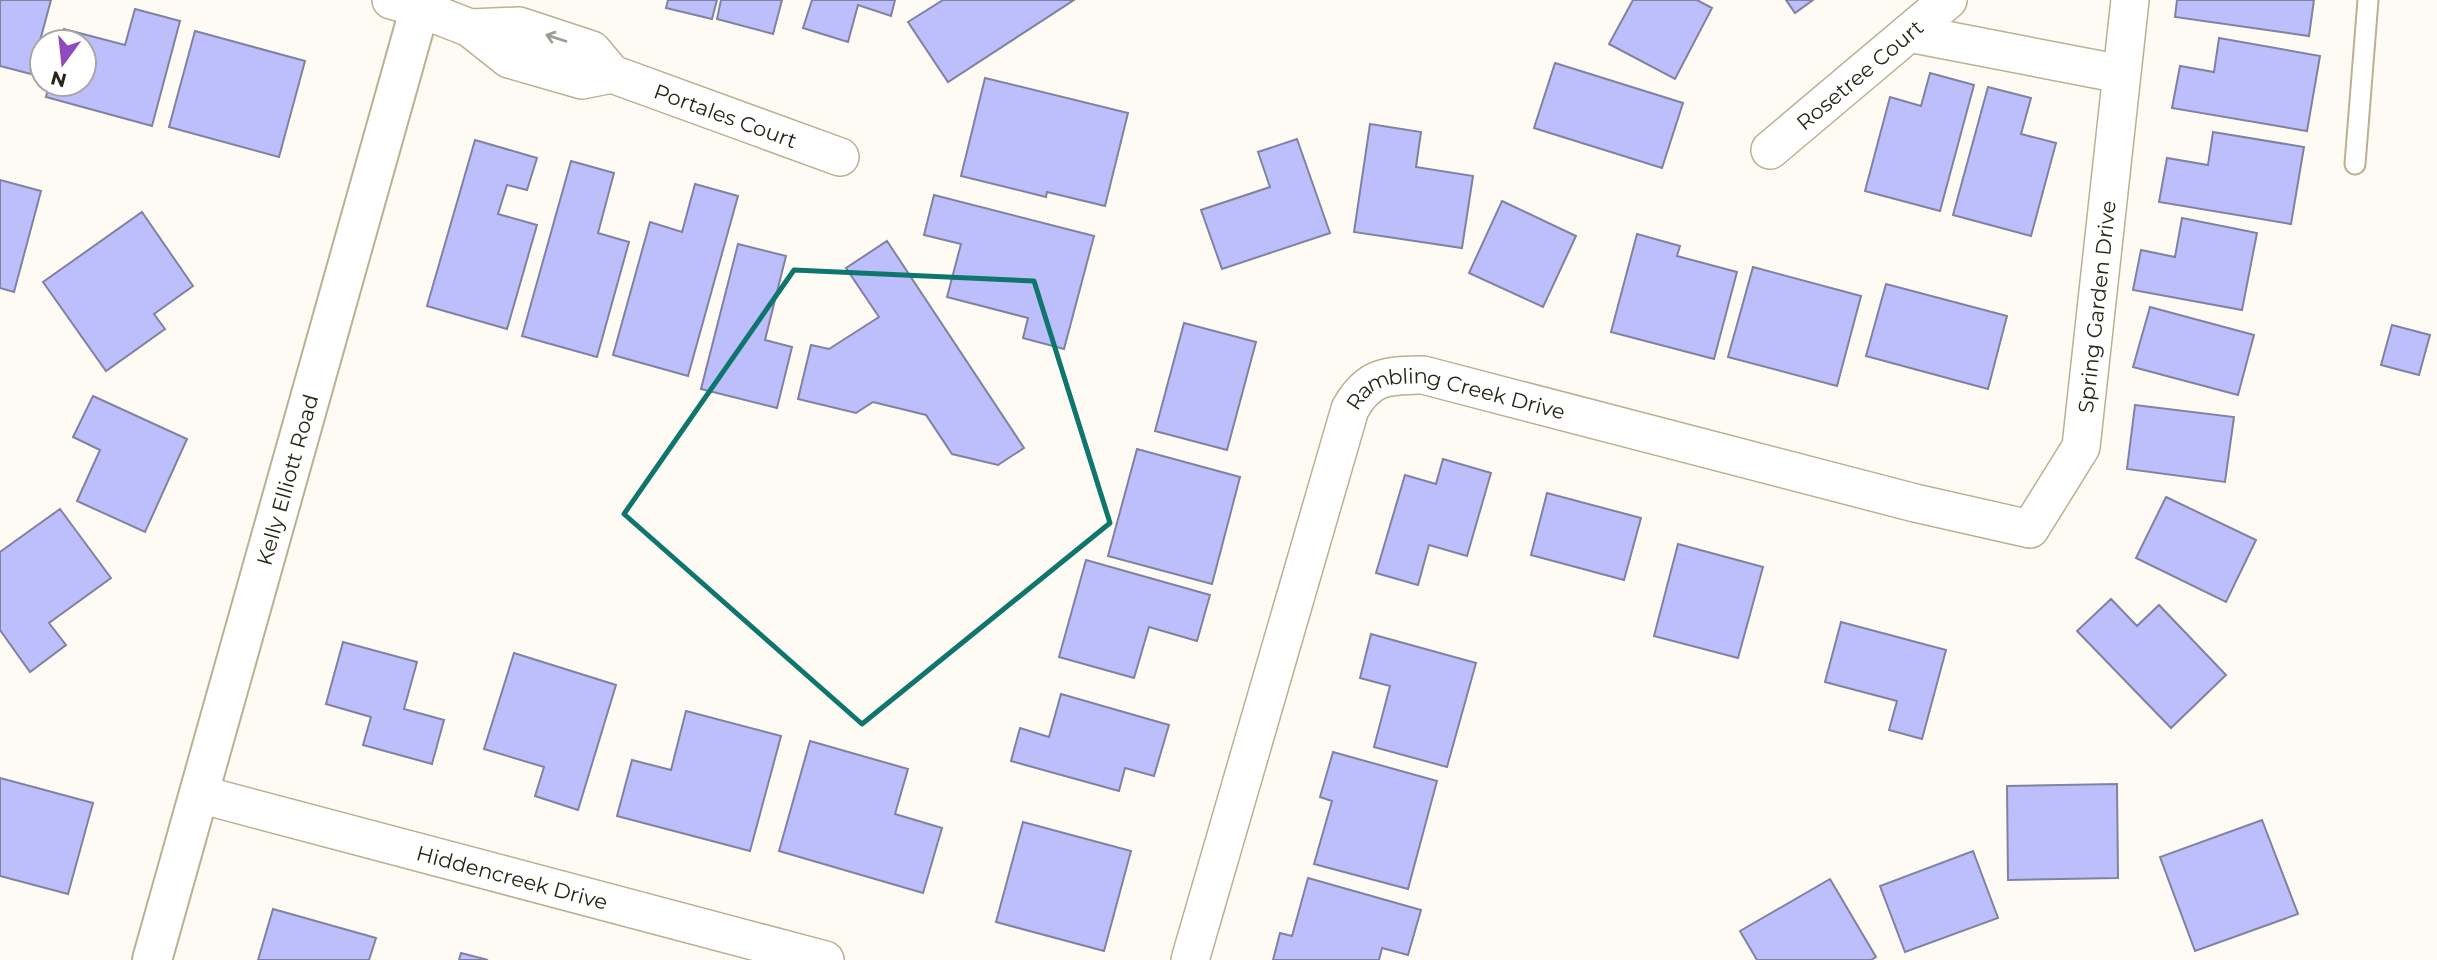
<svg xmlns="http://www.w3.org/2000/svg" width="2437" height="960" viewBox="0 0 2437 960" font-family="Montserrat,sans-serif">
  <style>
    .building { fill: #bcbffc; stroke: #80829f; stroke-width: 2 }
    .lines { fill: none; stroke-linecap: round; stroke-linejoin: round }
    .lane-casing { stroke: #bbb092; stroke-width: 23 }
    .street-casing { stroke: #bbb092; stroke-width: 40 }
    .secondary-casing { stroke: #bbb092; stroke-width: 42 }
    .lane { stroke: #fff; stroke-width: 19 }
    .street { stroke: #fff; stroke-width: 37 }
    .secondary { stroke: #fff; stroke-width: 38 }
    .oneway { stroke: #9e9c97 }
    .marked { fill: none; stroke: #0f766e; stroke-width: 5; stroke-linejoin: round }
    .labels { text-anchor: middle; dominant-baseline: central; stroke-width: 5; stroke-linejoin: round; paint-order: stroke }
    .street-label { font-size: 21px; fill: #282418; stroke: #fff }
  </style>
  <rect width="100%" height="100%" fill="#fefbf5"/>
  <!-- building -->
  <path class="building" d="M0,0H51L31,74L0,66Z
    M668,0H717L712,19L666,8Z
    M721,0H782L773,34L717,19Z
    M812,0H895L891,16L858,5L848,42L803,28Z
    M943,0H1074L948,82L908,22Z
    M1633,0H1697L1712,8L1675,79L1609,44Z
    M1786,0H1813L1795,13Z
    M2177,0H2314L2309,36L2175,17Z
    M135,9L180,21L152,126L46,97L49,84H84V42H61L64,29L125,45Z
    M195,31L305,61L279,157L169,127Z
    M2219,38L2320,56L2307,131L2172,108L2180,66L2214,72Z
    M1555,63L1683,103L1662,168L1534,128Z
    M1930,73L1974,85L1940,211L1865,191L1890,97L1921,106Z
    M985,78L1128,113L1105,206L1047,192L1046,197L961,176Z
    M1988,87L2031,98L2021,134L2056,143L2031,236L1953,215Z
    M1370,124L1421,132L1416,167L1473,176L1462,248L1354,232Z
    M2213,132L2304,147L2291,224L2159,202L2167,158L2208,165Z
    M1297,139L1330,233L1222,269L1201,210L1270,187L1258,152Z
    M475,140L537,158L527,190L507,185L498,214L537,225L507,329L427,306Z
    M571,161L614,173L598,233L629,242L597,357L522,336Z
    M0,180L41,191L14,292L0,288Z
    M695,184L738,196L688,376L613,355L650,222L682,232Z
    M934,195L1094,236L1064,349L1023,338L1028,318L947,297L961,244L924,235Z
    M1502,201L1576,236L1543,307L1469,273Z
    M142,212L193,286L154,314L165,329L106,371L43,282Z
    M2182,218L2257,233L2242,310L2133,290L2141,250L2175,257Z
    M1637,234L1680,246L1677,256L1737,272L1714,359L1611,332Z
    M887,241L1024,448L998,465L952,454L926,415L873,402L856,413L798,399L811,345L829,349L879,317L846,268Z
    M738,244L786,256L765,340L792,347L777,408L701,389Z
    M1753,267L1861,296L1837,386L1728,357Z
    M1886,284L2007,316L1988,389L1866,356Z
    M2150,307L2254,335L2238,395L2133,367Z
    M1184,323L1256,342L1227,450L1155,431Z
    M2392,325L2430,335L2419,375L2381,365Z
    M93,396L187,439L145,532L77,501L100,450L73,437Z
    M2135,405L2234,417L2225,482L2127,469Z
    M1137,449L1240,477L1212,584L1108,556Z
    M1443,459L1491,473L1467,556L1429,545L1418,585L1376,573L1405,475L1436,484Z
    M1547,493L1641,518L1624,580L1531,555Z
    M2166,497L2256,540L2226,602L2136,558Z
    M60,509L111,578L49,623L66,645L30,672L0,630V552Z
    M1678,544L1763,567L1738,658L1654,636Z
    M1086,560L1210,595L1197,641L1149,627L1134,678L1059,657Z
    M2111,599L2137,626L2159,605L2226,675L2171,728L2077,631Z
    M1841,622L1946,650L1922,739L1889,730L1897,701L1825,682Z
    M1371,634L1476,663L1447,767L1374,747L1390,686L1360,678Z
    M343,642L417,662L404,709L444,720L432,764L363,745L371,717L326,704Z
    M514,653L616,685L578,810L535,796L544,767L484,749Z
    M1061,694L1169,725L1154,776L1125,768L1119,791L1011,761L1020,728L1049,737Z
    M686,711L781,736L750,851L617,816L632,760L671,770Z
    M810,741L908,769L895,814L942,828L923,893L779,851Z
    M1333,752L1437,781L1408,889L1314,864L1332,801L1320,797Z
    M0,778L93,803L68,894L0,876Z
    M2117,784L2118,878L2008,880L2007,786Z
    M2262,820L2298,914L2195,951L2160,857Z
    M1023,822L1131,851L1104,951L996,922Z
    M1973,851L1998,918L1905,952L1880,886Z
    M1308,878L1421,910L1408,955L1382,948L1379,960H1273L1280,933L1292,936Z
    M1830,879L1876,957L1871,960H1757L1740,931Z
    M273,909L376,938L369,960H258Z
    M461,953L488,960H459Z"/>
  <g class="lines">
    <!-- lane casing -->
    <g class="lane-casing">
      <path id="lane" d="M2355,164L2368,0"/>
    </g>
    <!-- street casing -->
    <g class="street-casing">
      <g id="street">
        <path d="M391,0L419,8L470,28L509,59L582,80L612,74"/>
        <path id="s1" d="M470,28L519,26L592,50L612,74L840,157"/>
        <path d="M1909,33L2121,74"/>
        <path id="s2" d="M1770,150L1948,0"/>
        <path id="s3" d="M199,794L825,960"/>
        <path id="s4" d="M1190,960L1350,409C1369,375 1387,376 1423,375L1915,503L2030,529L2081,447L2130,0"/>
      </g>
    </g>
    <!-- secondary casing -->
    <g class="secondary-casing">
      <g id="secondary">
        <path id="s5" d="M152,960L422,0"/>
      </g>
    </g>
    <!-- lane -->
    <use href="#lane" class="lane"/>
    <!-- street -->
    <use href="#street" class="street"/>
    <!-- secondary -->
    <use href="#secondary" class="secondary"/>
  </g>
  <!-- one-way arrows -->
  <defs><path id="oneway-shaft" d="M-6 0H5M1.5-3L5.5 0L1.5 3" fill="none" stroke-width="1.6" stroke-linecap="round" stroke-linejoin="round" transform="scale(1.75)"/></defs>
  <use class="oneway" href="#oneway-shaft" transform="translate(556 38) rotate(-162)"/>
  <!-- marked area -->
  <path class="marked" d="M794,270L1034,281L1110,523L862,724L624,514Z"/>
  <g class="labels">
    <!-- street labels -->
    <g class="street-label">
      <text stroke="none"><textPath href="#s2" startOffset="117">Rosetree Court</textPath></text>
      <text stroke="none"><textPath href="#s1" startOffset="278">Portales Court</textPath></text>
      <text stroke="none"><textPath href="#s4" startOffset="1524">Spring Garden Drive</textPath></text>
      <text stroke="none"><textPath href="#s4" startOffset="691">Rambling Creek Drive</textPath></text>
      <text stroke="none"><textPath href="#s5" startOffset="499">Kelly Elliott Road</textPath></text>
      <text stroke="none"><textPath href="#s3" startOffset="324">Hiddencreek Drive</textPath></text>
    </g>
  </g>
  <!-- north arrow -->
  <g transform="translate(63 63) rotate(195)"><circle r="33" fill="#ffffff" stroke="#a9a7a3" stroke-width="2"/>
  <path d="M0-5L12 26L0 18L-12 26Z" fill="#904abe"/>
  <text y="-10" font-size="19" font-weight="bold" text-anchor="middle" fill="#282418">N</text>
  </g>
</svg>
